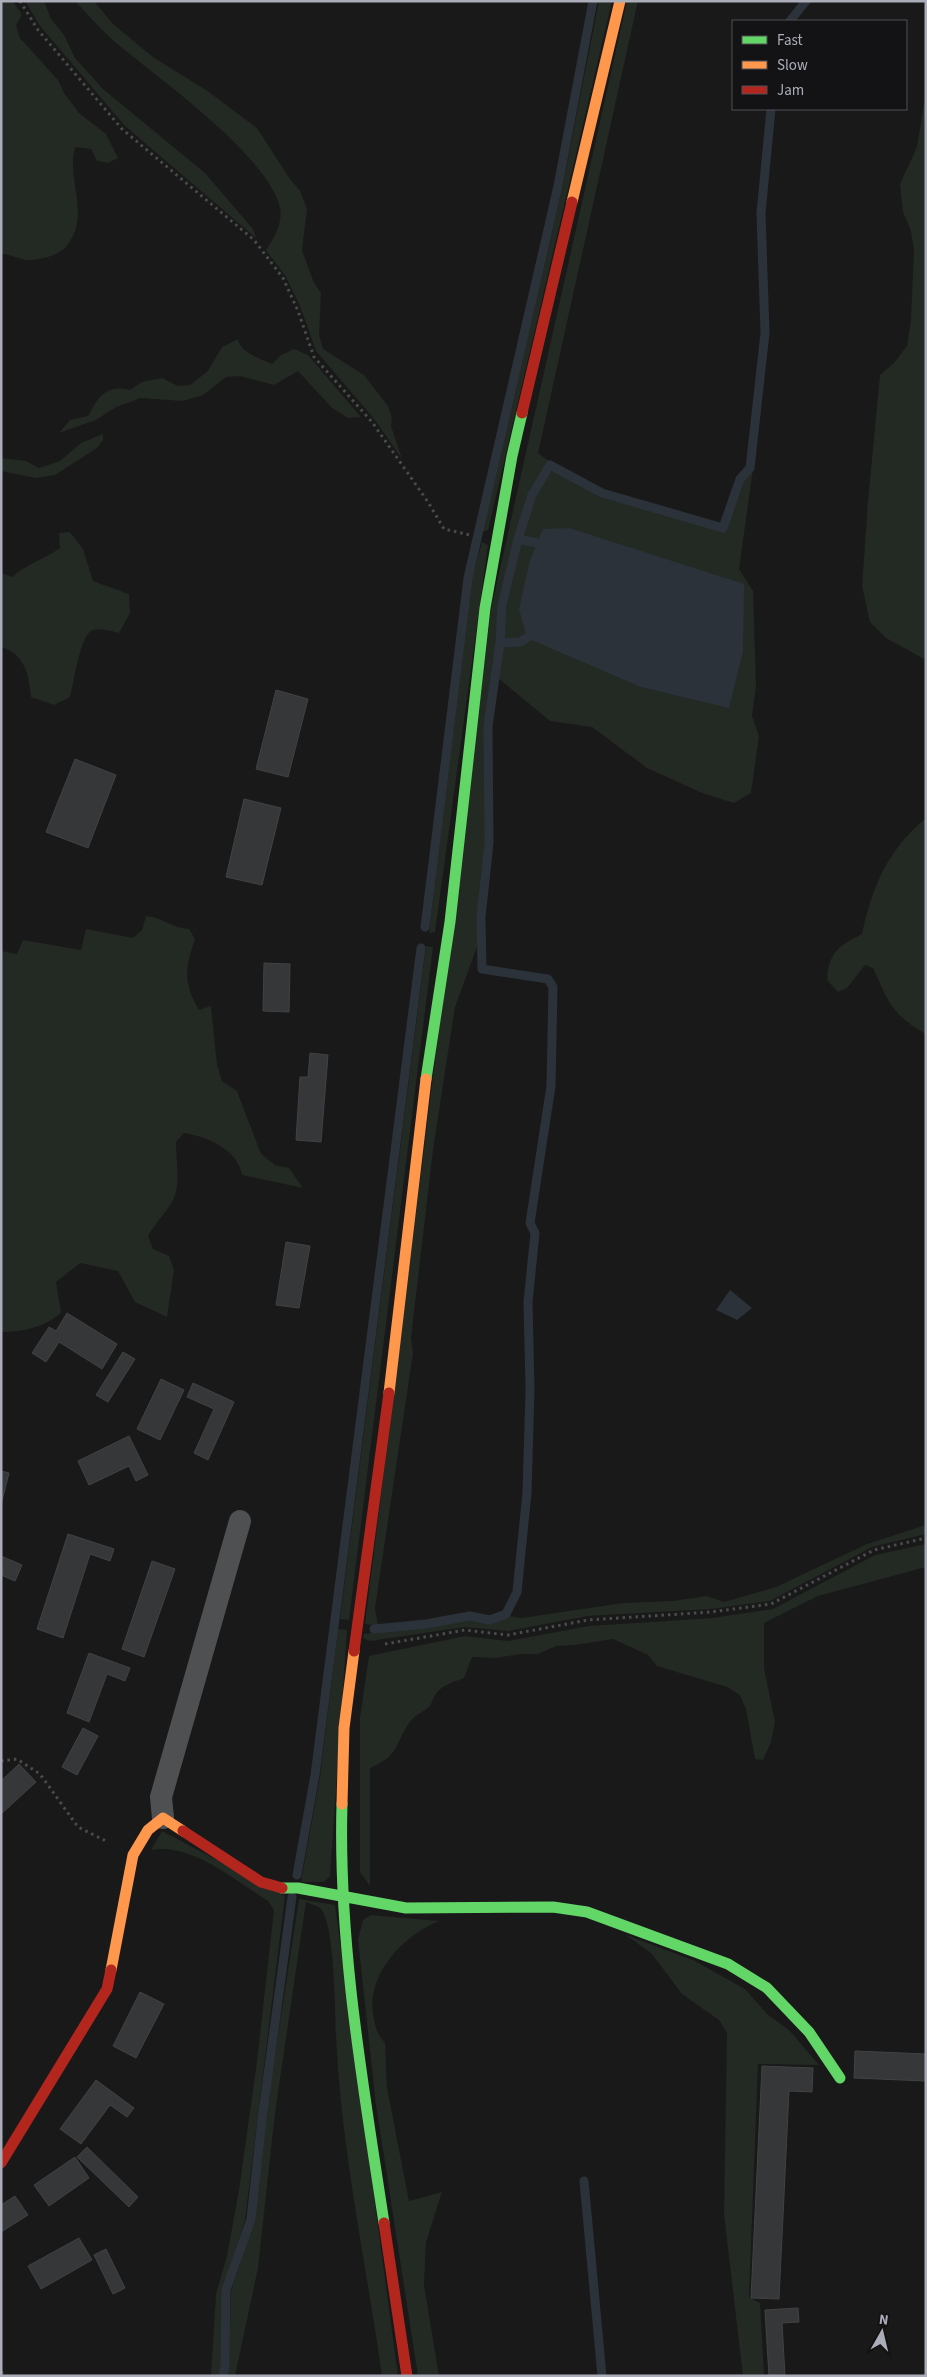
<svg xmlns="http://www.w3.org/2000/svg" width="927" height="2377" viewBox="0 0 927 2377" font-family="'Source Sans 3',sans-serif">
  <style>
    .green { fill: #232923 }
    .water { fill: #2c323a }
    .lines { fill: none; stroke-linecap: round; stroke-linejoin: round }
    .stream { stroke: #2c323a; stroke-width: 9 }
    .building { fill: #363738; stroke: #414245 }
    .path { stroke: #4a4b4d; stroke-width: 3; stroke-dasharray: 2.5 4; stroke-linecap: butt }
    .street { stroke: #4f5052; stroke-width: 22 }
    .fast { stroke: #63d668; stroke-width: 11 }
    .slow { stroke: #ff974d; stroke-width: 11 }
    .jam { stroke: #b3261e; stroke-width: 11 }
  </style>
  <rect width="100%" height="100%" fill="#191919"/>
  <!-- green -->
  <path class="green" d="M1,1H13L22,15L16,25L20,38L58,80L64,93L79,113L106,134L118,158L108,163L97,161L91,149L75,147C66,182 92,215 66,247C57,256 40,260 27,260C19,259 10,254 1,254Z
    M25,1H44L51,19L64,35L75,58L103,89L205,173L253,229L256,238L125,126L40,26Z
    M75,1H94L113,24L153,57L209,92L257,128L290,179L300,191L307,209L302,250L314,283L321,293L319,335L323,349L364,375L388,406L392,418L391,426L402,459L375,420L316,351L300,306L286,277L266,250C274,238 283,223 280,208C269,157 162,81 121,47C104,33 90,17 75,1Z
    M599,1H612L488,530L482,532L562,189Z
    M627,1H638L538,453L549,461L529,494L515,538L499,604L497,643L486,726V842L478,917V944L455,1007L433,1150L411,1338L413,1353L375,1608L378,1626L365,1624L491,609Z
    M926,91V660L886,638L870,622L862,586L868,501L880,375L894,363L907,346L911,320L914,250L911,231L903,212L900,184L917,147Z
    M238,339C240,353 260,358 272,364L281,355L294,349L308,355L361,417L348,418L332,408L298,371L274,385L240,376L226,377L203,395L183,401L141,398L116,407L96,420L59,433L70,420L88,416C99,397 105,384 130,390L142,382L162,378L178,386L190,385L208,371L222,347Z
    M103,434V440L97,448L55,475L36,478L1,471V458L26,461L39,468L60,461L81,443Z
    M551,469L600,497L725,532L742,481L753,469L739,569L753,591L756,687L752,716L759,736L751,793L734,803L702,793L647,768L592,727L550,721L498,678L503,644L505,606L521,539L535,497Z
    M70,532L83,549L93,581L129,594L130,613L119,633C110,631 99,627 91,631C80,637 74,683 70,697L54,705L31,697C29,675 25,654 1,647V573L12,577C26,564 45,559 60,548L59,533Z
    M482,542L488,545L435,932L429,933L449,751L472,578Z
    M926,818V1034C892,1015 888,1001 873,968L865,965L847,988L838,992L827,980C829,952 838,946 862,934C872,887 888,849 926,818Z
    M146,916C165,918 169,927 189,929L195,939C185,968 183,982 199,1010L211,1006L217,1065L222,1081L237,1091L261,1154L275,1165L289,1168L303,1188L242,1175C237,1149 208,1137 184,1133L176,1142C176,1159 181,1185 173,1200C166,1213 155,1223 148,1236L153,1249L169,1256L174,1270L167,1317L135,1302L118,1271L80,1263L56,1282L61,1313C44,1327 24,1332 1,1332V951L17,954L23,940L81,950L86,929L133,938L142,930Z
    M426,946L433,947L349,1620L340,1619Z
    M926,1525V1534L872,1547L770,1601L711,1609L588,1616L508,1631L465,1627L370,1641L363,1638L364,1634L427,1627L470,1619L491,1623L508,1616L522,1618L623,1603L673,1601L707,1596L724,1602L776,1587L867,1544Z
    M926,1544V1567L818,1596L764,1623V1668L775,1722L771,1742L763,1760L755,1759L746,1709L740,1695L727,1687L657,1666L648,1655L613,1639L575,1645L556,1646L538,1654H521L495,1658L472,1657L464,1678C454,1682 441,1685 435,1695C433,1698 432,1703 430,1706C424,1712 415,1714 409,1723C394,1746 399,1756 370,1768V1886L360,1872V1718L369,1656L465,1636L508,1641L589,1626L712,1618L773,1609L875,1555Z
    M338,1629L347,1630L330,1876L324,1882H301L320,1776Z
    M162,1831L285,1896L245,2220L223,2291L221,2367L219,2376H211L216,2294L227,2256L239,2190L257,2061L274,1910L268,1901C236,1881 191,1842 151,1850Z
    M299,1899L335,1905L398,2376H382C366,2262 341,2150 336,2035C335,2012 335,1922 320,1908C317,1906 310,1904 306,1902L275,2113L258,2268L235,2376H226L229,2365L231,2291L255,2218L265,2120Z
    M371,1915L439,1921C402,1936 364,1977 374,2019C376,2030 378,2035 385,2043L387,2088L409,2201L442,2192L426,2242L424,2285L439,2376H418L376,2105L358,1940L363,1920Z
    M626,1935L693,1960L745,1989L767,2014L789,2030L819,2065L758,2064L749,2297L760,2303L764,2376H743L724,2214L727,2033L719,2020L682,1994L652,1954Z"/>
  <!-- water -->
  <path class="water" d="M569,528L744,584L743,651L729,708L641,687L527,638L519,609L530,560L543,529Z
    M730,1290L752,1308L737,1320L716,1310Z"/>
  <g class="lines">
    <!-- stream -->
    <path class="stream" d="M790,21L806,1
      M518,539L537,543
      M500,643L520,642L527,638
      M425,927L468,578L558,186L593,1
      M374,1629L426,1624L470,1616L490,1620L506,1614L517,1592L527,1493L530,1390L528,1302L535,1233L530,1223L551,1086L553,987L548,979L482,969L481,917L489,843L488,726L500,643L502,605L518,539L532,495L550,465L602,493L723,528L740,479L750,468L765,333L761,213L771,109
      M297,1875L315,1775L421,948
      M584,2181L602,2376
      M223,2376L225,2366L226,2290L251,2219L262,2119L292,1897"/>
  </g>
  <!-- building -->
  <path class="building" d="M276,690L308,699L288,777L256,769Z
    M75,759L116,775L88,848L46,832Z
    M244,799L281,808L262,885L226,877Z
    M264,963L290,964L289,1012L263,1011Z
    M310,1053L328,1055L321,1142L296,1140L300,1077H308Z
    M286,1242L310,1246L299,1308L276,1305Z
    M67,1313L117,1344L102,1369L59,1342L46,1362L32,1353L49,1327L56,1331Z
    M123,1352L135,1359L108,1402L96,1395Z
    M161,1379L184,1390L160,1440L137,1429Z
    M193,1383L234,1402L208,1460L194,1453L214,1409L187,1397Z
    M129,1436L148,1475L136,1481L129,1466L89,1485L78,1461Z
    M1,1471L9,1473L1,1505Z
    M68,1534L114,1549L110,1561L90,1554L63,1638L37,1629Z
    M1,1556L22,1565L15,1581L1,1575Z
    M152,1561L175,1569L144,1657L122,1649Z
    M89,1653L130,1668L125,1681L107,1674L89,1722L67,1713Z
    M83,1728L98,1736L77,1775L62,1767Z
    M19,1764L36,1782L1,1814V1781Z
    M140,1992L164,2004L136,2058L113,2046Z
    M855,2051L926,2054V2081L854,2078Z
    M762,2066L813,2068L812,2092L789,2091L779,2299L751,2298Z
    M96,2080L134,2108L127,2117L110,2105L81,2144L60,2129Z
    M87,2147L138,2197L129,2207L77,2157Z
    M75,2157L89,2178L49,2206L34,2185Z
    M15,2196L28,2215L1,2232V2205Z
    M79,2238L92,2260L41,2289L28,2266Z
    M106,2249L125,2288L113,2294L94,2255Z
    M798,2308L799,2322L782,2323L785,2376H769L765,2310Z"/>
  <g class="lines">
    <!-- path -->
    <path class="path" d="M20,1L38,30L122,129L254,240L283,278L298,311L314,357L372,422L428,502L444,529L470,535
      M385,1644L465,1630L508,1635L588,1620L711,1612L771,1604L874,1550L926,1538
      M1,1761L17,1759L40,1774L78,1827L108,1842
      M1,2372L7,2376"/>
    <!-- street -->
    <path class="street" d="M163,1818L161,1797L240,1521"/>
    <!-- fast -->
    <path class="fast" d="M426,1079L450,922L485,608L512,456L522,413
      M342,1804C338,1944 363,2084 384,2223
      M282,1888H298L406,1908L553,1907L587,1912L728,1964L767,1988L809,2032L840,2078"/>
    <!-- slow -->
    <path class="slow" d="M572,202L620,1
      M389,1393L426,1079
      M342,1804L344,1728L354,1651
      M111,1970L133,1855L148,1830L163,1818L183,1831"/>
    <!-- jam -->
    <path class="jam" d="M522,413L572,202
      M354,1651L389,1393
      M183,1831L261,1882L282,1888
      M1,2163L107,1989L111,1970
      M384,2223L407,2376"/>
  </g>
  <!-- border -->
  <rect width="927" height="2377" fill="none" stroke="#abaeb9" stroke-width="5"/>
  <!-- legend -->
  <rect x="732" y="20" width="175" height="90" fill="#131315" stroke="#505157"/>
  <rect x="742" y="36" width="25" height="8" fill="#63d668" stroke="#505157"/>
  <text x="777" y="45" font-size="15" fill="#abaeb9">Fast</text>
  <rect x="742" y="61" width="25" height="8" fill="#ff974d" stroke="#505157"/>
  <text x="777" y="70" font-size="15" fill="#abaeb9">Slow</text>
  <rect x="742" y="86" width="25" height="8" fill="#b3261e" stroke="#505157"/>
  <text x="777" y="95" font-size="15" fill="#abaeb9">Jam</text>
  <!-- north arrow -->
  <g transform="translate(882 2332) rotate(8)" stroke="#131315" stroke-width="4" paint-order="stroke">
  <path d="M0-4L9 19L0 12L-9 19Z" fill="#abaeb9"/>
  <text y="-8" font-size="14" font-weight="bold" text-anchor="middle" fill="#abaeb9">N</text>
  </g>
</svg>
